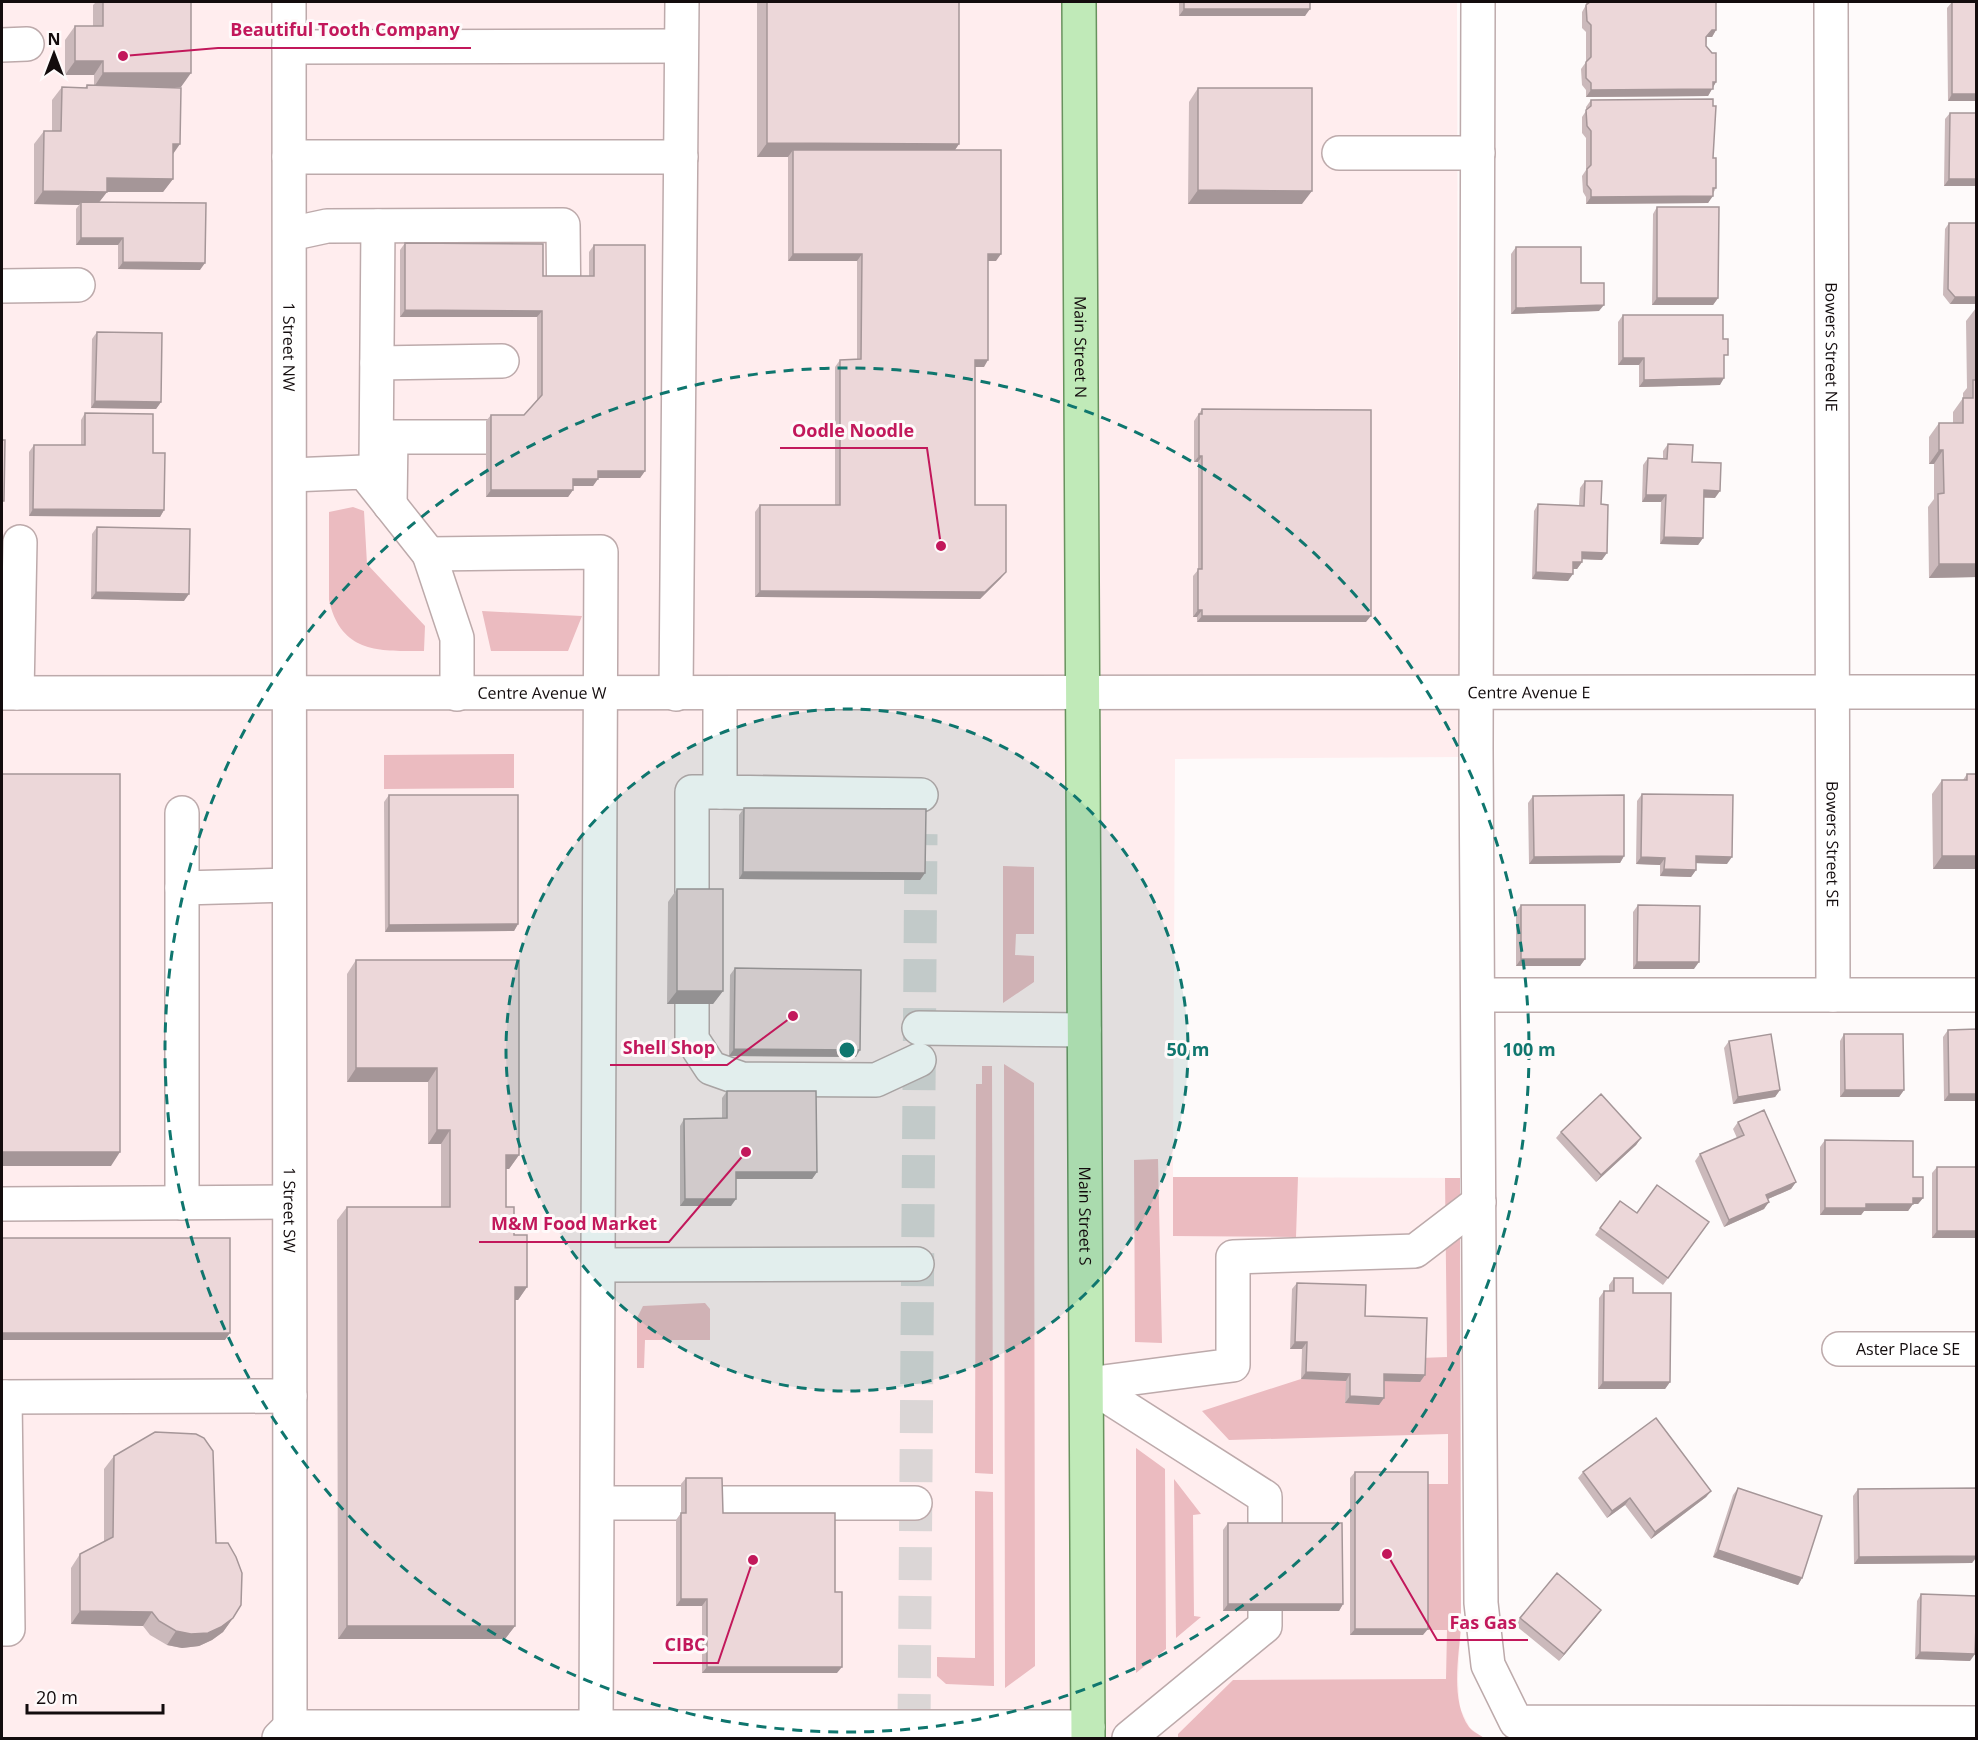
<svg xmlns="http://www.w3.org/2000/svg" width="1978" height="1740" viewBox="0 0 1978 1740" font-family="'Open Sans',sans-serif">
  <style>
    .built { fill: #ffedee }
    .green { fill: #ebbbc0 }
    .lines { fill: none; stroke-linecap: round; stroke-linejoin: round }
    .minor-tunnel { stroke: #dbd6d6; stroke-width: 33; stroke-dasharray: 33 16; stroke-linecap: butt }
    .minor-casing { stroke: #bdaaab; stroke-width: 36 }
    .major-casing { stroke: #68935e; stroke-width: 36 }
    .minor { stroke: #fff; stroke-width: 33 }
    .major { stroke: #c0eab8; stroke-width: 33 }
    .wall { fill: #cbb9bb }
    .shaded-wall { fill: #a59698 }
    .building { fill: #ecd7d9; stroke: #a59698; stroke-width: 1.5 }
    .ring { fill: none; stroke: #0f766e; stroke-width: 3; stroke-dasharray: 10 8 }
    .labels { text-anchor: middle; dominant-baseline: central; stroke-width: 6; stroke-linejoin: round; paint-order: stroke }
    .street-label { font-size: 16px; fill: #130c0d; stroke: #fefafa }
    .centre { fill: #0f766e; stroke: #fefafa; stroke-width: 3 }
    .ring-label { font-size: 18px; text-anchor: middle; font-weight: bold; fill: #0f766e; stroke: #fefafa; stroke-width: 6; stroke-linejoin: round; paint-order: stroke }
    .leader { fill: none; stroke: #c2185b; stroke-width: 2 }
    .callout-dot { fill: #c2185b; stroke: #fefafa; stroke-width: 2 }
    .callout-label { font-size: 18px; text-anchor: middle; font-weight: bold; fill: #c2185b; stroke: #fefafa; stroke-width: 6; stroke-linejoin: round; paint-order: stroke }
  </style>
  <rect width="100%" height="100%" fill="#fefafa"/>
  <!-- built -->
  <path class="built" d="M2,2H1457L1459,757L1175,759L1173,1177L1460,1178L1461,1626L1458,1679L1460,1708L1470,1728L1484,1738H2Z"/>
  <!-- green -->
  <path class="green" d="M353,507L364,511L367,564L425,626L424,651C380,651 341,654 329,600V512Z
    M482,611L582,616L568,651H491Z
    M514,754V788L384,789V755Z
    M1003,866L1034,867V934H1016L1015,955L1034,956V982L1003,1003Z
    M1004,1064L1034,1083L1035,1666L1005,1688Z
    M982,1066H992L993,1474L975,1473L976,1084H982Z
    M1158,1159L1162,1343L1135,1342L1134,1160Z
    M1173,1177H1298L1296,1237L1173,1236Z
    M1445,1178H1460L1461,1626C1459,1656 1450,1700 1469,1727C1473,1732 1480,1735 1484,1738H1178V1734L1233,1680L1446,1679L1447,1630H1423L1425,1484H1448V1434L1229,1440L1202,1411L1301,1379L1379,1381L1420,1358L1447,1357Z
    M705,1303L710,1309V1340H645L644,1368H637V1318L643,1306Z
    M1136,1448L1165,1469L1166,1649L1136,1673Z
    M1174,1479L1201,1514L1193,1515L1194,1616L1201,1617L1176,1638Z
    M975,1491L993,1492L994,1686L946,1684L937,1676V1657L975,1658Z"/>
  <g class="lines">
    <!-- minor-tunnel -->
    <path class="minor-tunnel" d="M914,1727L921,834"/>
    <!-- minor casing -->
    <g class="minor-casing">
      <g id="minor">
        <path id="s1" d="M289,2L290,1727"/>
        <path d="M1478,2L1476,749L1481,1603L1488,1665L1516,1722L1976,1723"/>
        <path id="s2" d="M1831,2L1833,995"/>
        <path d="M2,45L27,44"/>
        <path d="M289,47L681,46"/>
        <path d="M1339,153H1478"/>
        <path d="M289,157H681"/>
        <path d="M290,234L327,226L563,225L564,321"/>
        <path d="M2,286L78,285"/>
        <path d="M377,363L502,361"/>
        <path d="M376,465L378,226"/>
        <path d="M291,475L364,472L429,554"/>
        <path d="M390,505L391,437H530"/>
        <path id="s3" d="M2,693L1976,692"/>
        <path d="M17,693L20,542"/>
        <path d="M457,694V638L429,554L601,552L596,1727"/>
        <path d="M676,694L682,2"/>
        <path d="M720,694V792L921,795"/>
        <path d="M720,792H692V1039L711,1068L742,1079L876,1080L919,1060"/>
        <path d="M182,813V1203"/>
        <path d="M182,888L289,885"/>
        <path d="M1478,995H1976"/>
        <path d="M919,1028L1084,1030"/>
        <path d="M2,1204L289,1202"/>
        <path d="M599,1265L917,1264"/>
        <path id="s4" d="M1839,1349H1976"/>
        <path d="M2,1397L290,1396"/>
        <path d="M598,1503H915"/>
        <path d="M1265,1530V1497L1088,1384L1233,1365V1257L1415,1251L1479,1202"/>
        <path d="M2,1629H8L5,1397"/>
        <path d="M279,1738L290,1727H1088"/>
        <path d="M1129,1738L1265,1626V1611"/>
      </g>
    </g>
    <!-- major casing -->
    <g class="major-casing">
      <g id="major">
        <path id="s5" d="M1079,2L1088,1738"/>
      </g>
    </g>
    <!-- minor -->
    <use href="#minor" class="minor"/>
    <!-- major -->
    <use href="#major" class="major"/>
  </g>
  <!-- wall -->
  <path class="wall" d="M96,2H191L181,87H153L173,154V179L163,192H107L99,202L200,270L118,269V245H76V209L79,205L34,204V144L44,131H52V100L62,87L85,88L87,85H94V75H65V40L75,26H93V5Z
    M757,2H959V144L955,150L996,261H988L984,367H975V505L1001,578L980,599L755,597V512L760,505H835V367L840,360L857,359V261H788V157H757Z
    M1179,2H1310L1305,16H1179Z
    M1586,2H1716V30L1712,37H1707L1706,46L1716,82L1708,96L1586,97V90L1582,85L1581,69L1586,62V32L1582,28V12L1586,5Z
    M1952,2H1977V101H1948L1947,8Z
    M1198,88L1302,204H1188L1189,102Z
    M1591,100L1713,158L1716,188L1708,203L1586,204V197L1583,192L1582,176L1586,170V138L1582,133V117L1586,111V107Z
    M1950,113L1977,186H1944L1945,119Z
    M1657,207L1718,298L1713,305H1652L1653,214Z
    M1949,223L1977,304H1950L1943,295L1945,229Z
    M405,243L543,276H589V252L594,245L645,471L640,478H598L593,486H573V490L568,497H486V421L491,415H524L537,400V317H400V250Z
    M1516,247L1581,283L1599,311L1511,314V254Z
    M1976,308H1977V577L1929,578L1928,507L1934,499V464H1929V437L1939,423H1953V412L1963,398V393L1967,388L1966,321Z
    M1623,315L1720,385L1639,387V365H1618V322Z
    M97,332L161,402L156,409L91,408L92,339Z
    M1202,409L1366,622H1197V617H1193V576L1198,570V462H1194V421Z
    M85,413L164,510L160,517L29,516V452L34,445H81V420Z
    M1668,444L1692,462L1715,498H1704L1703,538L1698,545L1660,544L1661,502H1642L1643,465L1648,458H1663V451Z
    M1585,481L1601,504L1602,560L1582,559V562L1577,569H1573L1568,581L1532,579L1534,511L1538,504L1579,505L1580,488Z
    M97,527L184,601L91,599L92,534Z
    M1967,774L1977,869H1933L1932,794L1942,780H1963Z
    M1642,794L1727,864L1696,863V870L1691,877L1660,876V865L1636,864L1637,801Z
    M389,795L518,924L514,931L385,932L384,802Z
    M1533,796L1624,856L1620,863L1529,864L1528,803Z
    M744,808L925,873L920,880L739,879V815Z
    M677,889L723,991L713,1004H667L668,902Z
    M1521,905L1585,959L1580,966H1516V912Z
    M1638,905L1694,969H1633V912Z
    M356,960L519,1155L509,1169H506V1207L527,1287L518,1300H515V1626L505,1639H338L337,1220L347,1207H441V1144H428V1082H347V974Z
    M735,968L856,1057L729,1056L730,975Z
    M1948,1030L1977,1101H1944L1943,1037Z
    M1844,1034L1904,1090L1899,1097H1840V1041Z
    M1729,1041L1780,1090L1775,1097L1733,1104L1724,1048Z
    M727,1091L817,1172L812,1179H736L731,1206H680V1126L684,1119L722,1118V1098Z
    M1738,1122L1796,1182L1791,1189L1768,1199L1764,1209L1724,1227L1695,1161L1700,1154L1737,1138L1733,1129Z
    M1561,1132L1641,1138L1636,1145L1596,1182L1556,1138Z
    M1825,1140L1913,1177L1923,1198L1918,1204H1913L1908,1211H1864L1861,1215H1820V1147Z
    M1937,1167L1977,1238H1932V1173Z
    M1620,1201L1637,1213L1709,1222L1663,1285L1595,1235Z
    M1614,1278L1633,1293L1670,1382L1665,1389H1598L1599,1298L1604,1291H1609V1285Z
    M1297,1283L1365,1316L1425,1375L1420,1382L1384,1381L1379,1405L1345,1403L1346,1381L1301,1379L1302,1349H1290L1292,1289Z
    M114,1456L216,1543L233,1618L223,1632L212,1640L199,1646L182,1648L167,1645L150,1635L143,1626L71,1624V1568L80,1554L104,1542V1469Z
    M1355,1472L1423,1635H1350V1478Z
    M1583,1472L1711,1491L1706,1497L1651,1539L1625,1505L1607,1518L1578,1478Z
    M686,1478L723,1513L835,1592L837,1673H702V1606H676V1520L681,1513V1484Z
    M1738,1488L1802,1578L1798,1585L1713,1557L1733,1495Z
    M1977,1488V1557L1972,1563L1854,1564L1853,1496L1858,1489Z
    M1228,1523L1343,1604L1339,1611H1223V1530Z
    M1921,1594L1970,1661L1915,1659L1917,1601Z
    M1596,1617L1559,1661L1515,1625L1520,1618Z"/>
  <!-- shaded-wall -->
  <path class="shaded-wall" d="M1184,9H1310L1305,16H1179Z
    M1712,30H1716L1712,37H1707Z
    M75,61H103L94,75H65Z
    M103,73H191L181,87H94Z
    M1716,82L1708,96L1586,97L1591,90Z
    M1952,94H1977V101H1948Z
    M767,143L959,144L950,157L793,150L788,157H757Z
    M173,144H180L171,157Z
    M107,178L173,179L163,192H97Z
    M1949,179H1977V186H1944Z
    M1198,190L1312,191L1302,204H1188Z
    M43,191L107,192L97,205L81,202L79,205L34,204Z
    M1713,196L1708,203L1586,204L1591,197Z
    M81,238H123L118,245H76Z
    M793,254H862L857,261H788Z
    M988,254H1001L996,261H983Z
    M123,262L205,263L200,270L118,269Z
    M1955,297H1977V304H1950Z
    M1657,298H1718L1713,305H1652Z
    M1604,305L1599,311L1511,314L1516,308Z
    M405,310L542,311L537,317H400Z
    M1623,358H1644L1639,365H1618Z
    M975,360H988L984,367H970Z
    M1724,378L1720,385L1639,387L1644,380Z
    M95,401L161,402L156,409L91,408Z
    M1939,450H1943L1934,464H1929Z
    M1199,456H1202L1198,462H1194Z
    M598,471H645L640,478H593Z
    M573,479H598L593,486H568Z
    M491,490H573L568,497H486Z
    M1704,490L1720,491L1715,498L1699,497Z
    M1646,495H1666L1661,502H1642Z
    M33,509L164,510L160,517L29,516Z
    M1664,537L1703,538L1698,545L1660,544Z
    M1582,552L1607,553L1602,560L1577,559Z
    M1573,562H1582L1577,569H1568Z
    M1939,564H1977V577L1929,578Z
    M1006,572L1001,578L980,599L755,597L760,591Z
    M1536,572L1573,574L1568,581L1532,579Z
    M96,592L189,594L184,601L91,599Z
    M1198,610H1202L1197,617H1193Z
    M1202,616H1371L1366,622H1197Z
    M1624,856L1620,863L1529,864L1534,857Z
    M1696,856L1732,857L1727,864L1691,863Z
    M1942,856H1977V869H1933Z
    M1641,857L1665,858L1660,865L1636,864Z
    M1664,869L1696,870L1691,877L1660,876Z
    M743,872L925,873L920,880L739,879Z
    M518,924L514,931L385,932L389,925Z
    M1521,959H1585L1580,966H1516Z
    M1637,962H1699L1694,969H1633Z
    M677,991H723L713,1004H667Z
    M734,1049L860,1050L856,1057L729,1056Z
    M356,1068H437L428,1082H347Z
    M1780,1090L1775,1097L1733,1104L1738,1097Z
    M1845,1090H1904L1899,1097H1840Z
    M1949,1094H1977V1101H1944Z
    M437,1130H450L441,1144H428Z
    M1641,1138L1636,1145L1596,1182L1601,1175Z
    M2,1152H120L111,1166H2Z
    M506,1155H519L509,1169H497Z
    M736,1172H817L812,1179H731Z
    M1796,1182L1791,1189L1761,1202L1766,1195Z
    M1913,1198H1923L1918,1204H1913L1908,1211H1864L1861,1215H1820L1825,1208Z
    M685,1199H736L731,1206H680Z
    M1769,1202L1764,1209L1724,1227L1729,1220Z
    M1937,1231H1977V1238H1932Z
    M515,1287H527L518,1300H505Z
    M2,1333H230L225,1340H2Z
    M1295,1342H1307L1302,1349H1290Z
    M1306,1372L1350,1374L1346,1381L1301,1379Z
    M1384,1374L1425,1375L1420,1382L1379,1381Z
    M1603,1382H1670L1665,1389H1598Z
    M1350,1396L1384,1398L1379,1405L1345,1403Z
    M1711,1491L1706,1497L1651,1539L1655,1532Z
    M1630,1498L1625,1505L1607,1518L1612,1511Z
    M1718,1550L1802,1578L1798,1585L1713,1557Z
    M1977,1556L1972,1563L1854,1564L1859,1557Z
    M681,1599H707L702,1606H676Z
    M1228,1604H1343L1339,1611H1223Z
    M1601,1610L1596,1617L1559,1661L1564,1654Z
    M80,1611L152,1612L143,1626L71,1624Z
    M233,1618L223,1632L212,1640L199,1646L182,1648L167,1645L176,1631Z
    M347,1626H515L505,1639H338Z
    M1355,1629H1428L1423,1635H1350Z
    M1920,1652L1975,1654L1970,1661L1915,1659Z
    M707,1667H842L837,1673H702Z"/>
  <!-- building -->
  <path class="building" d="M103,2H191V73H103V61H75V26H103Z
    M767,2H959V144L767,143Z
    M1184,2H1310V9H1184Z
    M1590,2H1716V30H1712L1706,37V46L1712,53H1716V82H1713V89L1591,90V83L1586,78V62L1591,57V25L1587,21L1586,5Z
    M1952,2H1977V94H1952Z
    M87,85L181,88L180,144H173V179L107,178V192L43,191L44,131H61L62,87L87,88Z
    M1198,88H1312V191L1198,190Z
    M1713,99V106H1716L1713,158H1716V188H1713V196L1591,197V190L1587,185V169L1591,165V131L1587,126L1586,110L1591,106V100Z
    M1950,113H1977V179H1949Z
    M793,150H1001V254H988V360H975V505H1006V572L985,592L760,591V505H840V360L861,359L862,254H793Z
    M81,202L206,203L205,263L123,262V238H81Z
    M1657,207H1719L1718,298H1657Z
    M1949,223H1977V297H1955L1948,289Z
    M405,243L543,244V276H594V245H645V471H598V479H573V490H491V415H524L542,395V311L405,310Z
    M1516,247H1581V283H1604V305L1516,308Z
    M1976,308H1977V564H1939L1938,494L1944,493L1943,450H1939V423H1963V398H1973V380H1976Z
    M1623,315H1723V339H1728V355H1724V378L1644,380V358H1623Z
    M97,332L162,333L161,402L95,401Z
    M1202,409L1371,410V616H1202V610H1198V569H1202V456H1199V414H1202Z
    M85,413L153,414V453H165L164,510L33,509L34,445H85Z
    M2,440H5L4,501H2Z
    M1668,444L1693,445L1692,462L1721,463L1720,491L1704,490L1703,538L1664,537L1666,495H1646L1648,458L1667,459Z
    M1585,481H1602L1601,504L1608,505L1607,553L1582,552V562H1573V574L1536,572L1538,504L1584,506Z
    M97,527L190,529L189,594L96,592Z
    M2,774H120V1152H2Z
    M1967,774H1977V856H1942V780H1967Z
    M1642,794L1733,795L1732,857L1696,856V870L1664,869L1665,858L1641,857Z
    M389,795H518V924L389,925Z
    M1624,795V856L1534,857L1533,796Z
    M744,808L926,809L925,873L743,872Z
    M677,889H723V991H677Z
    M1521,905H1585V959H1521Z
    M1638,905L1700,906L1699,962H1637Z
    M356,960H519V1155H506V1207H514V1235H527V1287H515V1626H347V1207H450V1130H437V1068H356Z
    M735,968L861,970L860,1050L734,1049Z
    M1977,1029V1094H1949L1948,1030Z
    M1771,1034L1780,1090L1738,1097L1729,1041Z
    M1844,1034H1903L1904,1090H1845Z
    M727,1091H816L817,1172H736V1199H685L684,1119L727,1118Z
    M1601,1094L1641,1138L1601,1175L1561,1132Z
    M1764,1110L1796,1182L1766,1195L1769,1202L1729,1220L1700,1154L1744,1135L1738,1122Z
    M1825,1140L1913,1141V1177H1923V1198H1913V1204H1866V1208H1825Z
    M1937,1167H1977V1231H1937Z
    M1657,1185L1709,1222L1668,1278L1600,1228L1620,1201L1637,1213Z
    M2,1238H230V1333H2Z
    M1614,1278H1633V1293H1671L1670,1382H1603L1604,1291H1614Z
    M1297,1283L1366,1285L1365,1316L1427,1318L1425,1375L1384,1374V1398L1350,1396V1374L1306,1372L1307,1342H1295Z
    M1656,1418L1711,1491L1655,1532L1630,1498L1612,1511L1583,1472Z
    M155,1432L196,1434L204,1438L213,1451L216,1543H228L236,1557L242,1573L241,1605L233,1618L221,1627L208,1633L191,1634L176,1631L159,1621L152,1612L80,1611V1554L113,1537L114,1456Z
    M1355,1472H1428V1629H1355Z
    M686,1478H722L723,1513H835V1592H842V1667H707V1599H681V1513H686Z
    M1738,1488L1822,1516L1802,1578L1718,1550Z
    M1977,1488V1556L1859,1557L1858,1489Z
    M1228,1523H1342L1343,1604H1228Z
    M1557,1573L1601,1610L1564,1654L1520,1618Z
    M1921,1594L1977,1596L1975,1654L1920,1652Z"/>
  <!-- distance rings -->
  <circle cx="847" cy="1050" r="341" fill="#0f766e" fill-opacity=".12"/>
  <g class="ring">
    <circle cx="847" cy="1050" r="341"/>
    <circle cx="847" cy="1050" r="682"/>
  </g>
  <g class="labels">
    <!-- street labels -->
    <g class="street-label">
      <text stroke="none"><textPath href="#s1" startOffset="345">1 Street NW</textPath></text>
      <text stroke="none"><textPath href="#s5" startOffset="345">Main Street N</textPath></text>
      <text stroke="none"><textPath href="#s2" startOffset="345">Bowers Street NE</textPath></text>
      <text stroke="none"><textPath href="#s3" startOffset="1527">Centre Avenue E</textPath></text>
      <text stroke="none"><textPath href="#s3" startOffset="540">Centre Avenue W</textPath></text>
      <text stroke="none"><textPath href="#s2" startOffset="842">Bowers Street SE</textPath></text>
      <text stroke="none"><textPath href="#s1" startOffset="1208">1 Street SW</textPath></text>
      <text stroke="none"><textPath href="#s5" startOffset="1214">Main Street S</textPath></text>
      <text stroke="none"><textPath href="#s4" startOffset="69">Aster Place SE</textPath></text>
    </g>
  </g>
  <circle cx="847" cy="1050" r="9" class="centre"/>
  <g class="ring-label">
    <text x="1188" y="1056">50 m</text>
    <text x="1529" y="1056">100 m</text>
  </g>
  <!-- callouts -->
  <path class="leader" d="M123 56L218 48H471M941 546L927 448H780M793 1016L727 1065H610M746 1152L669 1242H479M1387 1554L1437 1640H1528M753 1560L718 1663H653"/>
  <g class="callout-dot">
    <circle cx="123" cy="56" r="6"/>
    <circle cx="941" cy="546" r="6"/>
    <circle cx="793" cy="1016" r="6"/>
    <circle cx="746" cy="1152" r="6"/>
    <circle cx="1387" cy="1554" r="6"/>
    <circle cx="753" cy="1560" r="6"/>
  </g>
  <g class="callout-label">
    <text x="345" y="36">Beautiful Tooth Company</text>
    <text x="853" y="437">Oodle Noodle</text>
    <text x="669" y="1054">Shell Shop</text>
    <text x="574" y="1230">M&amp;M Food Market</text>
    <text x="1483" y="1629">Fas Gas</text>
    <text x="685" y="1651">CIBC</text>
  </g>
  <!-- border -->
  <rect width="1978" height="1740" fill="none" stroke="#130c0d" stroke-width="6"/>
  <!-- north arrow -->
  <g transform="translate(54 54)" stroke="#fefafa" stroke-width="4.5" paint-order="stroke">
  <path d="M0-4.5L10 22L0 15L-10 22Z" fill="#130c0d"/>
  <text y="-9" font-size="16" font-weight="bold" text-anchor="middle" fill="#130c0d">N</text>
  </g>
  <!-- scale -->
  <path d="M27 1704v9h136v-9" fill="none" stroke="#130c0d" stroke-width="3"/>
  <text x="36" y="1704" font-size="18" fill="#130c0d" stroke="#fefafa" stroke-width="4.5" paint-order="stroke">20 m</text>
</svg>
